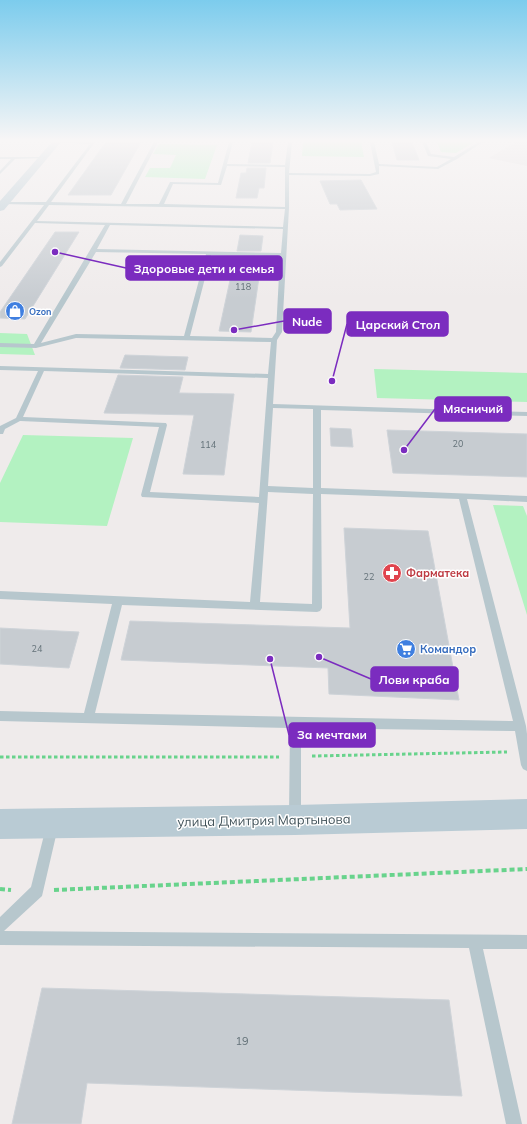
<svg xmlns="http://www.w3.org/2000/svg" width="527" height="1124" viewBox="0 0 527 1124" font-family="Mulish,sans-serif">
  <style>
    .education { fill: #e0dcdd }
    .green { fill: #b3f2c1 }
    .building { fill: #c7ccd1; stroke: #ced3d8 }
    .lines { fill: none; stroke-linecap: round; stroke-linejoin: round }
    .path-far1 { stroke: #68d38c; stroke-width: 3; stroke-dasharray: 3.5 2.5; stroke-linecap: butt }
    .path { stroke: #68d38c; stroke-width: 4; stroke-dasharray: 5 3; stroke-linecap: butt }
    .lane { fill: #b7c7cd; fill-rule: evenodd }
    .secondary { fill: #b9cbd4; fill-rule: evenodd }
    .labels { text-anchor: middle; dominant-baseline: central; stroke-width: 3; stroke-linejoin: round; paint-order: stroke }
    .number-label { font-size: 9px; fill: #637178 }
    .far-shop-label { font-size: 9px; font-weight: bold; fill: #366cbe; stroke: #fff; text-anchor: start }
    .health-label { font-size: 11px; font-weight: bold; fill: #be3a42; stroke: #fff; text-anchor: start }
    .shop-label { font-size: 11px; font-weight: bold; fill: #366cbe; stroke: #fff; text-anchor: start }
    .near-number-label { font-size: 11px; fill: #637178 }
    .near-street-label { font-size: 13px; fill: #42535a; stroke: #fff }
    .leader { fill: none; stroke: #7b2cbf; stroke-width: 1.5 }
    .callout-dot { fill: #7b2cbf; stroke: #fff; stroke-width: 1.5 }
    .callout { fill: #7b2cbf; stroke: #7b2cbf; stroke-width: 1.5 }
    .callout-label { font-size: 12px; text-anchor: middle; font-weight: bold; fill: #fff }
  </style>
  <rect width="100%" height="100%" fill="#efebeb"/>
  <!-- education -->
  <path class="education" d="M516,142H527V166L489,158Z"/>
  <!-- green -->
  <path class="green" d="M303,142H361L364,157L302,156Z
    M437,142H474L456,153L441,152Z
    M159,144L217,145L205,179L145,177L150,168H170L176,155L153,154Z
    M0,333L27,334L35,355L0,354Z
    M374,369L527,373V402L377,398Z
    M23,435L133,438L107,526L0,522V483Z
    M493,505L523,506L527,516V615Z"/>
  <!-- building -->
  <path class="building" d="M106,142H141L111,195H68Z
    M252,142H273L270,163H248Z
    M392,142H412L419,160H397Z
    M247,168H266L264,188H259L257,198H236L241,173H246Z
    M361,180L377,209L340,210L337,204H330L320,181Z
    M55,232H79L25,319L0,318V312Z
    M240,235L263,236L261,251H237Z
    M235,257H262L251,332L219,331Z
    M125,355L156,356L188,357L185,370L120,368Z
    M118,375L183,377L179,393L234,394L224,475L183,474L194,415L104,413Z
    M330,428L351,429L353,447L331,446Z
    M387,430L527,434V477L393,473Z
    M344,528L428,531L459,700L329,694L328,668L121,660L130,621L350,628Z
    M0,628L79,632L69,668L0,664Z
    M42,988L449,1000L462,1096L87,1083L81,1124H12Z"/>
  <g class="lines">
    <!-- path-far1 -->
    <path class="path-far1" d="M312,756L507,752
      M0,757H279"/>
    <!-- path -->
    <path class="path" d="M0,889L11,890
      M54,890L527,869"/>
    <!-- lane -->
    <path class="lane" d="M54,142H95L51,202L121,204L154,142H158L126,204H159L170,182L218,183L229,142H233L227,164L285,165L288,142H292L289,173L370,174L376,172L370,142H374L379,164L437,167L451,159L428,156L422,142H426L431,154L454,157L479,142H483L457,159L438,169L379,166V174L370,176L289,175V208L282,332L277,340L273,404L527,412V416L321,410V488L527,496V502L467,499L526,726L527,734V771L523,769L521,765L515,731L301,728V816L299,820L295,822L291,820L289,816L290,728L0,721V711L84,713L112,604L0,599V591L250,602L259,503L142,497L141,495L159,427L20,421L5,429L3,434H0V426L16,418L38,371L0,370V366L268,374L271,342L76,338L36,348L0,347V343L34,344L105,225L35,223L2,266L0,267V262L44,205L4,204L2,202H46L90,144ZM227,166L285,167V207L164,204L173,184L221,185ZM49,205L285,209L283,227L37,221ZM110,225L283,229L281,253L97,249ZM96,252L206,254L184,336L76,334L41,343ZM211,255L280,256L276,332L272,338L190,336ZM44,371L268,378L259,497L150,492L167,425L166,423L23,417ZM273,408L313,409V488L268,486ZM268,492L313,494L312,604L260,602ZM321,494L459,499L513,721L95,713L122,605L317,612L320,611L322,608Z
      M0,157H42L44,158L15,159L0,174V171L11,159H0Z
      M52,821L56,823L58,827L42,896L4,931L527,935V949H483L522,1124H506L469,948L0,945V917L31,887L46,827L48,823Z"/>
    <!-- secondary -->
    <path class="secondary" d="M52,142H61L4,210L0,211V201Z
      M527,799V829L295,835L0,839V809L295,805Z"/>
  </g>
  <!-- sky -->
  <linearGradient id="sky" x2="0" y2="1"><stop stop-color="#7ccced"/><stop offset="0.47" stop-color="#f8f6f6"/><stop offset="1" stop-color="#f8f6f6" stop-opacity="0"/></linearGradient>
  <rect width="527" height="299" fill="url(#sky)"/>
  <!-- icons -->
  <defs>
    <g id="shop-disc" transform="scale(1)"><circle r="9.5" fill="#3f7fe0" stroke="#fff"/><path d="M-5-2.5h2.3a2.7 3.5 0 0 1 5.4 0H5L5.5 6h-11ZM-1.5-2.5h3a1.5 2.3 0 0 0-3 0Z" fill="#fff"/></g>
    <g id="pharmacy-disc" transform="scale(1)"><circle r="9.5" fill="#e0444e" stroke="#fff"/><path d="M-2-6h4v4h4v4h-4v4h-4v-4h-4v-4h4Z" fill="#fff"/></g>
    <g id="supermarket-disc" transform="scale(1)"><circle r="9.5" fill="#3f7fe0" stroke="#fff"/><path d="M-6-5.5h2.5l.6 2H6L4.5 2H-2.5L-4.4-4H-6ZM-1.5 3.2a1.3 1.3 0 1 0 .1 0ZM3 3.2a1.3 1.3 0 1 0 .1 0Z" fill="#fff"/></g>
  </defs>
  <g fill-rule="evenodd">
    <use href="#shop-disc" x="15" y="311"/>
    <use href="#pharmacy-disc" x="392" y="573"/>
    <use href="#supermarket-disc" x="406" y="649"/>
  </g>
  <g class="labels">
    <!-- number labels -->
    <g class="number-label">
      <text x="243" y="286">118</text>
      <text x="458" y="443">20</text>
      <text x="208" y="444">114</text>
      <text x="369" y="576">22</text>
      <text x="37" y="648">24</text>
    </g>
    <!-- far-shop labels -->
    <g class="far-shop-label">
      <text x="29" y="311">Ozon</text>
    </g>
    <!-- health labels -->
    <g class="health-label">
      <text x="406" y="573">Фарматека</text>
    </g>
    <!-- shop labels -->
    <g class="shop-label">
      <text x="420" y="649">Командор</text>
    </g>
    <!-- near-number labels -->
    <g class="near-number-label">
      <text x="242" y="1041">19</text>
    </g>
    <!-- near-street labels -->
    <g class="near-street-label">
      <text transform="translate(264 820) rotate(-1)">улица Дмитрия Мартынова</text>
    </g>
  </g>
  <!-- callouts -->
  <path class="leader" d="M55 252L126 268M234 330L284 321M332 381L347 324M404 450L435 409M319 657L371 679M270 659L289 735"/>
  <g class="callout-dot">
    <circle cx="55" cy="252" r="4"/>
    <circle cx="234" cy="330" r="4"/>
    <circle cx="332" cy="381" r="4"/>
    <circle cx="404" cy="450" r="4"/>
    <circle cx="319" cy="657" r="4"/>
    <circle cx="270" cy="659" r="4"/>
  </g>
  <g class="callout">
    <rect x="126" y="256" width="156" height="24" rx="4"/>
    <rect x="284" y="309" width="47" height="24" rx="4"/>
    <rect x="347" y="312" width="101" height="24" rx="4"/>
    <rect x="435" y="397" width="76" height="24" rx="4"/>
    <rect x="371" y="667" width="87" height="24" rx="4"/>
    <rect x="289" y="723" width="86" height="24" rx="4"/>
  </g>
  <g class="callout-label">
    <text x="204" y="273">Здоровые дети и семья</text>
    <text x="307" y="326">Nude</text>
    <text x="398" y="329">Царский Стол</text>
    <text x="473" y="413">Мясничий</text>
    <text x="414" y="684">Лови краба</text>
    <text x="332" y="739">За мечтами</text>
  </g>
</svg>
